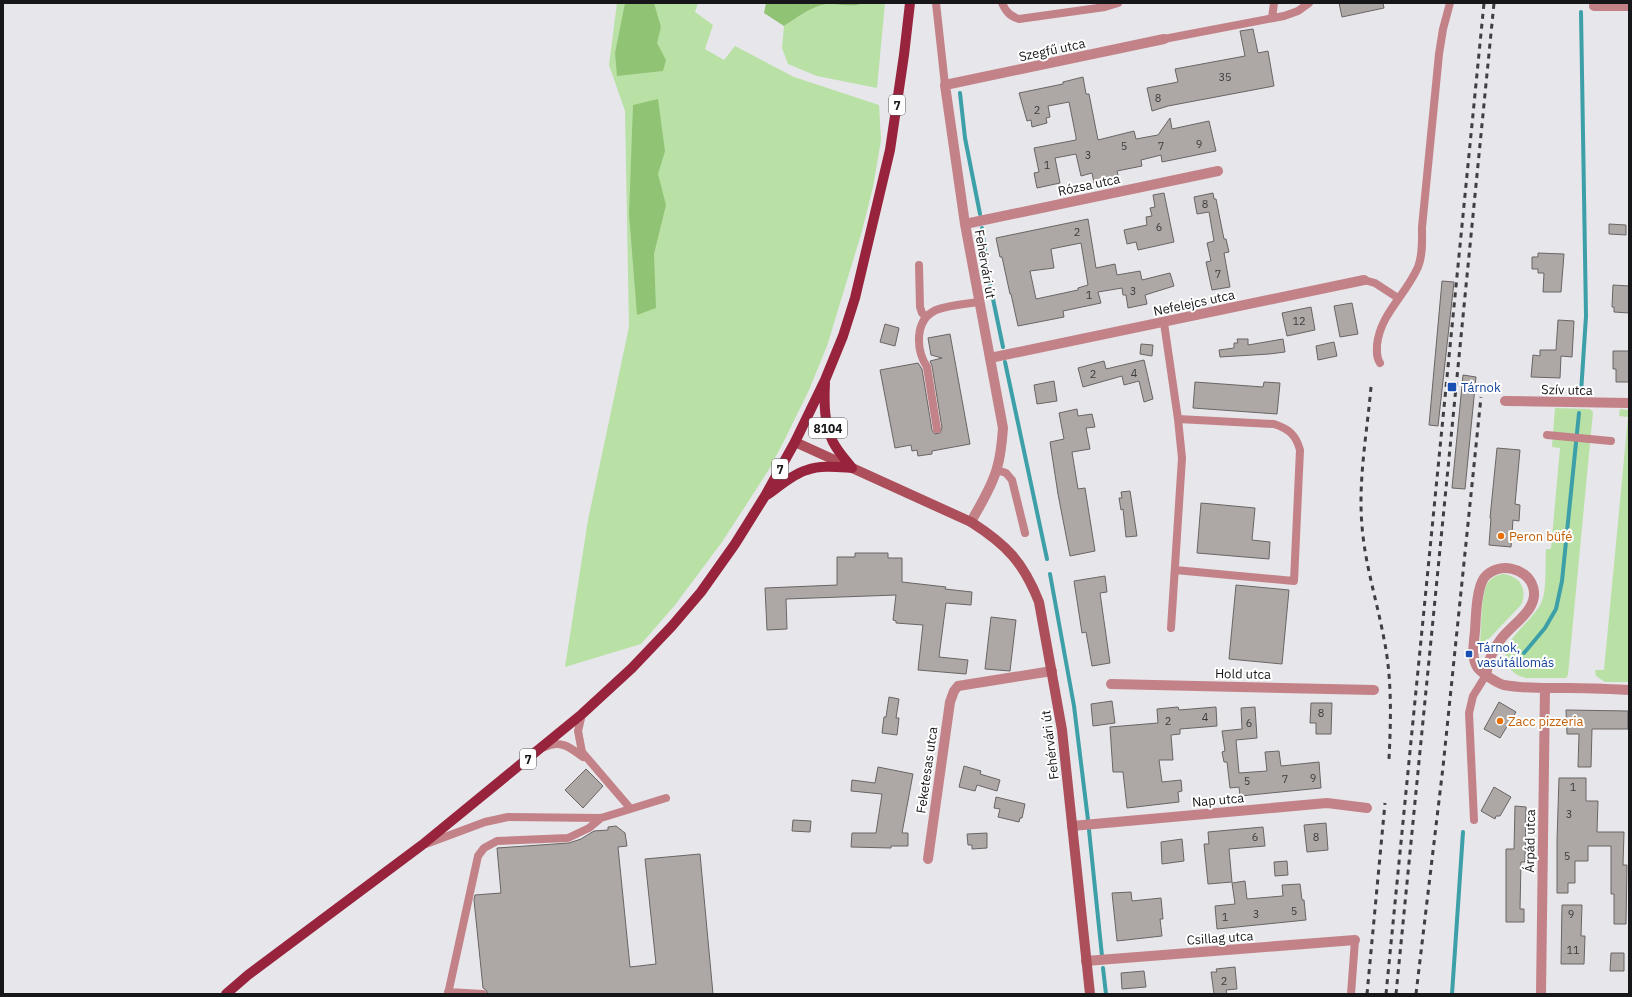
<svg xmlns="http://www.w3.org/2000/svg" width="1632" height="997" viewBox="0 0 1632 997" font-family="'IBM Plex Sans',sans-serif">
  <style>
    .green { fill: #bae1a5 }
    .forest { fill: #91c375 }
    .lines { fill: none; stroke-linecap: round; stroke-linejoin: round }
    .stream { stroke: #3da0a8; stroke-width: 4 }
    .building { fill: #ada8a6; stroke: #6a6564; fill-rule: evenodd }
    .lane { stroke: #c38288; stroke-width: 8 }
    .street { stroke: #c38288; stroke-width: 10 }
    .secondary { stroke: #ac4f5b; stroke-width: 10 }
    .primary { stroke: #98233c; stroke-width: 10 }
    .rail { stroke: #3f3f42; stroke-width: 3; stroke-dasharray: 5 5; stroke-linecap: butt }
    .transit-dot { fill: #1a4fb4; stroke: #fff; stroke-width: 1.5 }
    .food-dot { fill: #e8710a; stroke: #fff; stroke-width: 1.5 }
    .labels { text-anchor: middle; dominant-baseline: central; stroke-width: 4; stroke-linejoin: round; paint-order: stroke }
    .number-label { font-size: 11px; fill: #3c3b3c }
    .shield { fill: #fff; stroke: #5d5d5e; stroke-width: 1 }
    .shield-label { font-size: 12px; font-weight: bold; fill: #171719 }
    .street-label { font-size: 13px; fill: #171719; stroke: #fff }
    .transit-label { font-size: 13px; fill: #164399; stroke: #fff; text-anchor: start }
    .food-label { font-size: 13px; fill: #c56008; stroke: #fff; text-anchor: start }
  </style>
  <rect width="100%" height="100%" fill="#e6e6eb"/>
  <!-- green -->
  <path class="green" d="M617,3H698L695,12L713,25L705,49L724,60L735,46L794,77L879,105L881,140L873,187L862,231L827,346L809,390L784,441L768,471L722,542L675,605L641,644L565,667L588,520L629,327L625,111L609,65Z
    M864,3H885L877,88L817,76L788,64L782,48L784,26C797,18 811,6 827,4C840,4 852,8 864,3Z
    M1555,408L1590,409L1593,412L1568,675L1566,678H1526C1517,676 1510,671 1507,663C1499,639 1533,623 1542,601C1547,588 1545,564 1546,549H1551L1560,448L1552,447Z
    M1620,409L1629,410V682H1605L1596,676L1595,670H1604L1628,417L1619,416Z
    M1503,574C1520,576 1528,589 1521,605L1480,648C1481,634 1481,594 1487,584C1491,578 1496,575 1503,574Z"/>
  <!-- forest -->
  <path class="forest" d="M625,3H654L661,27L657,43L666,60L663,71L617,76L615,53Z
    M766,3H864C852,8 840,4 827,4C811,6 797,18 784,26L764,13Z
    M658,99L665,151L658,174L666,205L654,254L656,308L637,315L629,214L633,105Z"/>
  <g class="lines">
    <!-- stream -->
    <path class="stream" d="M960,93L965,138L980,214
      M982,228L988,275L1003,347
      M1005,362L1047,559
      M1581,393L1586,316L1581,12
      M1050,574L1074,706L1088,820
      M1524,653L1545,628L1556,609L1562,581L1579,413
      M1089,830L1102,956
      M1103,968L1106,994
      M1452,994L1463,832"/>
  </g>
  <!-- building -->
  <path class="building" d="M1339,3H1383L1384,8L1342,17Z
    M1253,29L1258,53L1268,51L1274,86L1168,106L1152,111L1147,88L1178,82L1175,69L1245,56L1240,31Z
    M1083,77L1086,94H1089L1098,140L1134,131L1136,139L1158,135L1170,118L1172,129L1209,121L1216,151L1162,162L1161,155L1141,160L1142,166L1117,171L1119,179L1094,183L1092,173L1081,176L1076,154L1055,158L1060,183L1037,188L1034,173L1039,172L1034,148L1076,140V137L1069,102L1048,106L1050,117L1046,118L1047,123L1032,127L1031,120L1027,121L1019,93L1063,84V82Z
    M1164,193L1174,242L1138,250L1136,242L1127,244L1124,230L1147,225L1146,217L1152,216L1150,208L1155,207L1153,195Z
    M1213,193L1214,199H1216L1224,239H1226L1229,252L1224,253L1230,287L1212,290L1206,262L1211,261L1207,243L1214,241L1209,212L1197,214L1194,197Z
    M1088,219L1096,268L1115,264L1117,275L1140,271L1142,280L1170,273L1174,286L1145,295L1147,304L1128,308L1126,295H1123L1122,288L1098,292L1101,303L1063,311L1064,317L1018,326L1011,294H1010L1002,257H1000L996,238ZM1081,243L1088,285L1078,288V290L1036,299L1030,271L1054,268L1051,249Z
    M1609,224L1626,225V235L1609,234Z
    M1538,253L1564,254L1561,292H1543L1544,273H1538V269H1532V257H1538Z
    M1442,281L1454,282L1438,426L1429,425Z
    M1613,285L1629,286V313L1614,312V307H1612Z
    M1352,303L1358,334L1340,337L1334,306Z
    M1311,307L1315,330L1287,336L1282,313Z
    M1558,320L1574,321L1572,357L1561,356L1560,378L1531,377L1533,355L1540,356V350H1556Z
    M885,324L899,328L895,346L880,342Z
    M950,334L970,444L932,451V454L918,456L917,450L912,451L911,445L895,448L880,370L918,363L922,369L932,430L935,434L940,433L942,428L932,366L930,361L942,358L931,355L928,338Z
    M1237,339H1248V345L1283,339L1285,352L1269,354L1220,357L1219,350L1234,348V343H1238Z
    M1334,342L1337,356L1318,360L1316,346Z
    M1141,344L1153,345L1152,356L1140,354Z
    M1613,351H1629V382H1616V369H1613Z
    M1144,360L1153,399L1144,402L1139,381L1124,385L1122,376L1083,387L1078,368L1104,361L1106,369Z
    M1463,375L1476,377L1465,489L1452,488Z
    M1054,381L1057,401L1037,404L1034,385Z
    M1195,382L1263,387L1264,382L1280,383L1277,414L1193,408Z
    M1077,409L1078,416L1092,414L1095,427L1086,428L1090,449L1072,452L1078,489L1085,488L1095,551L1070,556L1058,494L1050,442L1064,439L1059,413Z
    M1497,448L1520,450L1515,504L1520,505L1519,521L1513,520L1511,547L1489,545L1491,518H1490Z
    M1130,491L1137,536L1126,537L1123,509L1121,510L1119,498H1122L1121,492Z
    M1201,503L1255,508L1252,540L1270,542L1269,559L1197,553Z
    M855,553H888V558H902V582L946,587L945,589L972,592L971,605L946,603L939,657L968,660L966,674L918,670L923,625L896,623V621L893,620L896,595L786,599L787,629L767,630L765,588L837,585V557H855Z
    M1105,576L1107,592L1100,593L1110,663L1092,666L1086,632L1082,633L1074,581Z
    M1236,585L1289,590L1282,664L1229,659Z
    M991,617L1016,620L1010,671L985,669Z
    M889,697L899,699L896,718H899L897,735L882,733L884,717H886Z
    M1112,701L1115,723L1093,726L1091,704Z
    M1499,702L1516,712L1500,738L1484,729Z
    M1311,703H1332L1331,734H1316V723H1310Z
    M1178,707L1179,710L1216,707L1217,726L1180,729V734L1171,735L1173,760H1159L1162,782L1181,780L1182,791L1178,792L1179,802L1127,808L1123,772H1113L1110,727L1158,723L1157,709Z
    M1255,707L1257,738L1236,740L1239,773L1267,771L1265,752L1279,751L1281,766L1319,762L1321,788L1240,796L1239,787L1230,788L1227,762H1224L1222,752L1225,751L1222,731L1242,729L1241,708Z
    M1566,710L1628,711V729H1592L1591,767H1578L1579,734H1567Z
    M964,766L981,771L980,774L1000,780L997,791L977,785L975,791L959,787Z
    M878,767L913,774L902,833H908V846H891V848L851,847L852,833H876L882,794L851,791L852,780L875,783Z
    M586,769L603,786L583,808L565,790Z
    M1559,778H1586V801H1598L1597,832H1624L1623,865H1627L1626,924H1614V894H1611V846H1588V861H1575V883H1568V893H1557V840Z
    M1494,787L1511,797L1500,816H1496L1495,819L1481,811Z
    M996,797L1025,804L1022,818H1020L1019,822L998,817L1000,809L994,808Z
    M1515,806L1526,807L1525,862H1521L1520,909H1524V922H1506V849H1514Z
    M793,820L811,821L810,832L792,831Z
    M1326,823L1328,850L1307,852L1304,825Z
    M616,826L625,833L627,846L618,847L630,967L656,964L645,859L700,854L713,994H488L486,990L483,988L474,900L475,895L501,893L497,848L569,843L581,839L594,831L608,830V827Z
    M1263,827L1265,846L1229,849L1232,882L1208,884L1204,844H1209L1208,832Z
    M987,833V848L972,849V845H968L967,834Z
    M1182,839L1184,861L1162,864L1161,842Z
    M1287,861L1288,875L1275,876L1274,862Z
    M1245,881L1247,899L1283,896L1282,885L1300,884L1302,900H1304L1306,920L1217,929L1215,906L1235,904L1232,883Z
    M1131,892L1132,901L1161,898L1163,919H1160L1162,936L1117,941L1112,893Z
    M1562,905H1582L1581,936H1585L1584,964H1561Z
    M1611,953H1624V971H1610Z
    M1235,967L1237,989L1226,990L1227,994H1214L1211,972H1217L1216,969Z
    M1144,971L1146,987L1122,989L1121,973Z"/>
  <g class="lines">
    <!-- lane -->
    <path class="lane" d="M936,3L945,85
      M1002,3C1006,12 1010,16 1019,19L1105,7L1118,3
      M1272,18L1274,3
      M1164,39L1284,16L1298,11L1309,3
      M919,265L920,307L922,313L926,317
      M1364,280L1375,283L1398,298
      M1164,323L1178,419L1182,458L1171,628
      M1380,363C1376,357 1377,352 1377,345C1380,314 1406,295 1418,267C1423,255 1422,240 1422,227L1439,54L1443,29L1450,3
      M937,429L927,367C916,350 914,320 936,310C949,305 965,304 979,302
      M1547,435L1611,441
      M997,470L1006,473L1012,480L1025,533
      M1175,570L1294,581L1300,450C1296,435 1289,429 1274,424L1178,419
      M582,714L578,731L582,752L630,808
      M545,747C560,739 571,748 583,757
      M1474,820L1469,713L1473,696L1486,675
      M426,844L485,822L508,817L601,818L666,798
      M448,992L483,994
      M448,994L478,856L484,848L497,841L568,838L589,828L601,818
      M1351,994L1355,940"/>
    <!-- street -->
    <path class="street" d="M1594,6H1629
      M965,224L1218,171
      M990,358L1364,280
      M1505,401L1629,403
      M971,522C980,505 992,487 997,468C1001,455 1002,442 1003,428L965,224L945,85L1164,39
      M1486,675C1488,661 1492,650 1501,639C1512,624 1540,609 1533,587C1527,567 1497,561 1484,578C1476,590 1476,617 1475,631C1474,642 1471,657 1477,667C1479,672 1499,684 1504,685C1525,689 1547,688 1568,688C1588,688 1609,689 1629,690
      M1111,684L1374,690
      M1072,826L1327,803L1367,808
      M928,859L950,702L954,691L958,686L1052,671
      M1086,961L1355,940
      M1541,994L1545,688"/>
    <!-- secondary -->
    <path class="secondary" d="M795,442L971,522C1007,545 1023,562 1039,602L1062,730L1090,994"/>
    <!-- primary -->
    <path class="primary" d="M825,383C824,403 824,424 833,442C838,452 846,460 852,468
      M767,495C780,486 793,474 807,470C821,465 837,467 852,468
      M226,994L248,975L422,845L582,714L632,668L672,626L701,592L735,544L765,496L795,442L825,380L843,336L855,298L890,150L904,55L910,3"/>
    <!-- rail -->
    <path class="rail" d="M1371,387C1367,433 1358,480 1362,526C1365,565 1377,601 1384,639C1392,678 1391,719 1389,759
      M1367,994L1385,803
      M1386,994L1484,3
      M1396,994L1494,3
      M1416,994L1443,767L1481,397"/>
  </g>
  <!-- markers -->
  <g class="transit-dot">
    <rect x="1447" y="382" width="10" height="10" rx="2"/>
    <rect x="1465" y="650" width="8" height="8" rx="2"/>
  </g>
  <g class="food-dot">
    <circle cx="1501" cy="536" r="4"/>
    <circle cx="1500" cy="721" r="4"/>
  </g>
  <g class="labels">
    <!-- number labels -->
    <g class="number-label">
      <text x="1225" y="77">35</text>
      <text x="1158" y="98">8</text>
      <text x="1037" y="110">2</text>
      <text x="1199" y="144">9</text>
      <text x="1124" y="146">5</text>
      <text x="1161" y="146">7</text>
      <text x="1088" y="155">3</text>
      <text x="1047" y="165">1</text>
      <text x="1205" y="204">8</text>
      <text x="1159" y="227">6</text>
      <text x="1077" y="232">2</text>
      <text x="1218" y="274">7</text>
      <text x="1133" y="291">3</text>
      <text x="1089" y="295">1</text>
      <text x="1299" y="321">12</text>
      <text x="1134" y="373">4</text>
      <text x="1093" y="374">2</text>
      <text x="1321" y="713">8</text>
      <text x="1205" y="717">4</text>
      <text x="1168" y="721">2</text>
      <text x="1249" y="723">6</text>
      <text x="1313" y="778">9</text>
      <text x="1285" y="779">7</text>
      <text x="1247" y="781">5</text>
      <text x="1573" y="787">1</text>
      <text x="1569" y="814">3</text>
      <text x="1255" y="837">6</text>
      <text x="1316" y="837">8</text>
      <text x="1567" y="856">5</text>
      <text x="1294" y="911">5</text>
      <text x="1256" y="914">3</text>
      <text x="1571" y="914">9</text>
      <text x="1225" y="917">1</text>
      <text x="1573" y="950">11</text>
      <text x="1224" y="981">2</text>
    </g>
    <!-- shield labels -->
    <g class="shield">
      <rect x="889" y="95" width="16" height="20" rx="3"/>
      <rect x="809" y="418" width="38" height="20" rx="3"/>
      <rect x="772" y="459" width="16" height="20" rx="3"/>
      <rect x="520" y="749" width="16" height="20" rx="3"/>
    </g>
    <g class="shield-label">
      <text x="897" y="105">7</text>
      <text x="828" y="428">8104</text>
      <text x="780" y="469">7</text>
      <text x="528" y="759">7</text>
    </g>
    <!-- street labels -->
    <g class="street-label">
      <text transform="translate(1052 50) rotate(-12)">Szegfű utca</text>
      <text transform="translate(1089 185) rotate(-12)">Rózsa utca</text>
      <text transform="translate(985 264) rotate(80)">Fehérvári út</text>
      <text transform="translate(1194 303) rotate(-12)">Nefelejcs utca</text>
      <text transform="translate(1567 390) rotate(1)">Szív utca</text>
      <text transform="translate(1243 674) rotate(1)">Hold utca</text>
      <text transform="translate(1050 745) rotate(-97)">Fehérvári út</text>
      <text transform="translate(927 770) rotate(-82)">Feketesas utca</text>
      <text transform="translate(1218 800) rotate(-5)">Nap utca</text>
      <text transform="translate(1530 841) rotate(-89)">Árpád utca</text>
      <text transform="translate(1220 938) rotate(-4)">Csillag utca</text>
    </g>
    <!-- transit labels -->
    <g class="transit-label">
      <text x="1461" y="387">Tárnok</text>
      <text x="1477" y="647">Tárnok,<tspan x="1477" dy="15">vasútállomás</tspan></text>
    </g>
    <!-- food labels -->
    <g class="food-label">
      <text x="1509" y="536">Peron büfé</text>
      <text x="1508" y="721">Zacc pizzeria</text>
    </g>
  </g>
  <!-- border -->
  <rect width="1632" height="997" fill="none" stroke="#171719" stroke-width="8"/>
</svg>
